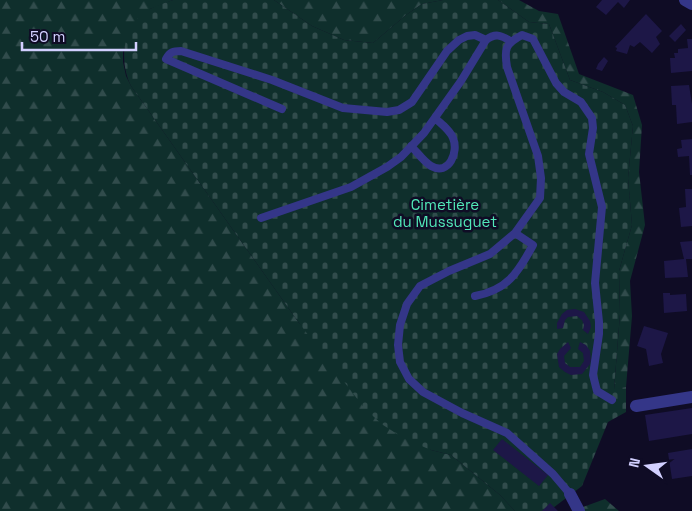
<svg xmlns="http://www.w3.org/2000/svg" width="692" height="511" viewBox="0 0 692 511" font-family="'Space Grotesk',sans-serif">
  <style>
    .forest { fill: url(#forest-firs) }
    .cemetery { fill: url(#cemetery-stones) }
    .building { fill: #1d1747 }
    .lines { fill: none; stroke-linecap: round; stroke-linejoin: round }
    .lane { stroke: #343688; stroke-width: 8 }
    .street { stroke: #343688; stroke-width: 12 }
    .labels { text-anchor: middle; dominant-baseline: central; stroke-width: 5; stroke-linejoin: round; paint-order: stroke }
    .park-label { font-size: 15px; fill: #52e9b9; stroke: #0f0c25 }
  </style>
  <defs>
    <pattern id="forest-firs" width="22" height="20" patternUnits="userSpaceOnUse" patternTransform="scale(1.25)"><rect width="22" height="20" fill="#0f2f2c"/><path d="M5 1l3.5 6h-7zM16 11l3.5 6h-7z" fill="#314c4c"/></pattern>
    <pattern id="cemetery-stones" width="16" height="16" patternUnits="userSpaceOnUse" patternTransform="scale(1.25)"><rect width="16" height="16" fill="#0f2f2c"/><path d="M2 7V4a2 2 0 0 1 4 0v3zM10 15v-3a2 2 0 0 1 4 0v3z" fill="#314c4c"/></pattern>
  </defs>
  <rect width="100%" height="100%" fill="#0f0c25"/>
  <!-- forest -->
  <path class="forest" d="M0,0H173L150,9L123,50V62L126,76L131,86L299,323L431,450L451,455L500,495L515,511H0Z
    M274,0H443L422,4L406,15L373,43L344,40L312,26Z
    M498,0H519L539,11L558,14L579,74L633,95L642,125L639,172L645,225L630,281L632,316L626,387L614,390L620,314L619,271L632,225L628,178L633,126L625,105L603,92L570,80L549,24L529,22Z
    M605,499L619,511H572Z"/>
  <!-- cemetery -->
  <path class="cemetery" d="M173,0H274L312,26L344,40L373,43L406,15L422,4L443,0H498L529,22L549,24L570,80L603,92L625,105L633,126L628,178L632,225L619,271L620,314L614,389L626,387V412L608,422L582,486L549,511H515L500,495L451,455L431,450L405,439L383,425L365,409L299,323L131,86C118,60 123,23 150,9C157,5 165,3 173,0Z"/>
  <!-- building -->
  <path class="building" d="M602,0H630L624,8L618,2L606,15L596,7Z
    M646,14L662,31L656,37L660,44L652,53L640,42L634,47L630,45L627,54L616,51L617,48L615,47Z
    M681,24L686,30L675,42L669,36Z
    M687,39H692V71L671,73L670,58H675L674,53H678V49L688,48Z
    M604,57L608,61L602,71L596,69L598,64Z
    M689,85L692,104V122L677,124L676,105H672L671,86Z
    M692,139V175H690L689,156L678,157L677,149L682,148L681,140Z
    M685,189H692V226L681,227L679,208L686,207Z
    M692,241V259H686L688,277L665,278L664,261L684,259L680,242Z
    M663,293H670V295L686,294L687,311L664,313Z
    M575,309L584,312L590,321L591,327L588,334L583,330L584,325L582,320L577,316L568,317L565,320L563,328L557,329V323L562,314L567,310Z
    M644,326L668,333L661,354L663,363L649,366L646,349L637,346Z
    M568,342L571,348L564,356L565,363L570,367H580L584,361L583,353L578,349L580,342L586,345L590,351L591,360L590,364L582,374L571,375L565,372L559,367L557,354L560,349Z
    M692,408V434L649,441L645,415Z
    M502,439L548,475L539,486L493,450Z
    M692,449V476L672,479L668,453Z
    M550,503L558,511H542Z"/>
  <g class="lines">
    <!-- lane -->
    <path class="lane" d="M282,109L166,59C170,52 173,51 181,51L272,80L343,108L387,112L399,110L412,102L447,51L459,40L467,36L475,35L486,40
      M411,146C417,152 424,162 431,166C449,176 459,152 453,138C450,130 441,124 435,118
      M261,218L351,187L387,167L401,157L424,133L461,81L486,40C495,33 501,35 510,41
      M475,296C507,290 518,273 533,245L515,233
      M570,494L553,474L507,433L462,413L423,392L409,379L400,362L398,345L400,325L407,304L420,286L449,271L490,254L515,233L540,198L541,178L538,156L507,67C504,49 505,44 522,35L533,39L556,83L564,92L581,102L592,118L593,128L589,154L602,207L595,283L599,322V334L593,375L597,391L612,400"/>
    <!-- street -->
    <path class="street" d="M685,0L692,4
      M636,406L692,397
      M570,494L579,511"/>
  </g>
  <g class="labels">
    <!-- park labels -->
    <g class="park-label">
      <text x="445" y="204">Cimetière<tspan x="445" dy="17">du Mussuguet</tspan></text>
    </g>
  </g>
  <!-- north arrow -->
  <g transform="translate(647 466) rotate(284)" stroke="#0f0c25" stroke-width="4" paint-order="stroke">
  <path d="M0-4L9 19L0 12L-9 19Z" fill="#d2d0ff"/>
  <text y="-8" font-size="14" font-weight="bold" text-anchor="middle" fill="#d2d0ff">N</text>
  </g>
  <!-- scale -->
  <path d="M22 42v8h114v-8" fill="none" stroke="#d2d0ff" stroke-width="2.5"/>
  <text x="30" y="42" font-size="15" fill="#d2d0ff" stroke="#0f0c25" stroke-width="4" paint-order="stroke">50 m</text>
</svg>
